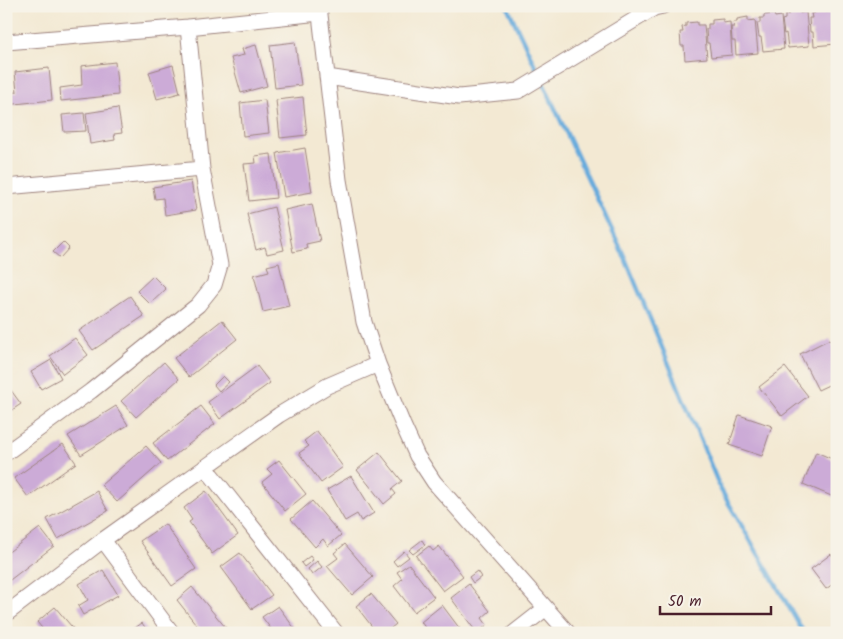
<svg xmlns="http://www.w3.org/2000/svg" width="843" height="639" viewBox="0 0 843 639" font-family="Kalam,sans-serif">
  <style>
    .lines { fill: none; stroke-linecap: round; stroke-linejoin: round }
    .stream { stroke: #67abdc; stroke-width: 4.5 }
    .building { fill: #ccabd7 }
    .minor-casing { stroke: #9e847f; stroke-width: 17 }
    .minor { stroke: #fff; stroke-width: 15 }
  </style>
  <rect width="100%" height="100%" fill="#f7f3e8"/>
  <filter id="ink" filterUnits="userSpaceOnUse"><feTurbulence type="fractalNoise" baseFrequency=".02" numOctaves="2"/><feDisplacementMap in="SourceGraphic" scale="10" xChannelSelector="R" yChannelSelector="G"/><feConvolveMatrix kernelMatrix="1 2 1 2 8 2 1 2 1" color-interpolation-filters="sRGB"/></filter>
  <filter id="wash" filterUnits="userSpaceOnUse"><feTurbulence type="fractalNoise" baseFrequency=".0096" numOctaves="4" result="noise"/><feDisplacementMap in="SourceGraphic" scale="20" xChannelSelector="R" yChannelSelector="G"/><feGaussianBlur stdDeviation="1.12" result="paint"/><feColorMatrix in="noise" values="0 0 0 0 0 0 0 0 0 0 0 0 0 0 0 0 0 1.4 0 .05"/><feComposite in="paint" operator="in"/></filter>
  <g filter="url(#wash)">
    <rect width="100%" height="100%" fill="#f3e9d3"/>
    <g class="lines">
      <!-- stream -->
      <path class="stream" d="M507,6L625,258L721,490L804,633"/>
    </g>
    <g id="blocks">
      <!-- building -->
      <path class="building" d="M826,8V12L833,11L836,44L814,46L813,32H810L809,18H812L811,13H815V9Z
        M799,10L800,13L806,12L809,46L788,48L786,33L784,34L782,20L785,19V15L789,14V11Z
        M774,14L775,17L781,16L784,49L763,51L761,37H759L757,23H760V18H764V15Z
        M748,17V21L755,20L758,53L736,55L735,41H732L731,27H734L733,22H737V19Z
        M723,19V23L730,22L732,55L711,57L709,43H707L706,29H708V24H712V20Z
        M697,22V25H704L707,58L685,60L684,46H681L680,32H683L682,27L686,26V23Z
        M295,42L301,85L275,88L270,45Z
        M256,45L267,86L241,93L231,58L244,55L242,49Z
        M115,62L118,95L61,101L60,88L82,85L81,66Z
        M173,65L180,93L157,99L149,72Z
        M49,68L52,100L6,105V93L17,92L15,72Z
        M303,97L307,135L280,138L276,100Z
        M265,100L269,133L243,136L240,103Z
        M118,108L122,133L114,134L115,140L90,144L86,113Z
        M84,113L86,131L64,132L62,115Z
        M305,148L312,192L284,197L277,153Z
        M271,154L276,198L249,201L244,164L256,163L255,156Z
        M191,181L196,210L165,215L163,198L155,199L153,187Z
        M312,204L320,241L306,244L307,249L293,252L285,210Z
        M274,207L284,250L267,254L265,247L256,250L247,214Z
        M63,242L69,248L60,258L53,252Z
        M279,263L289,306L263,312L254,275L269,271L267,266Z
        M153,276L166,289L150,304L137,291Z
        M130,296L144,316L93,350L79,331Z
        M222,320L237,339L189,377L174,358Z
        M75,338L88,355L63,374L50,356Z
        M830,339L837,353V381L818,390L800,354Z
        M51,360L61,378L41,389L31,372Z
        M164,362L179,379L136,417L121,401Z
        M257,366L270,383L220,419L208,402Z
        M785,367L808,396L782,416L759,387Z
        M223,376L229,382L219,391L214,385Z
        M10,389L21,404L6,414V392Z
        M116,406L128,425L81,455L68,436Z
        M201,406L215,424L167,461L153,443Z
        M739,415L772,426L762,456L729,445Z
        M317,431L343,467L321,483L299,453L309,446L304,441Z
        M63,444L76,463L28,497L14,478Z
        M146,446L161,463L117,502L101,485Z
        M379,452L402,481L392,489L396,494L384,504L357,470Z
        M816,452L837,461L836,498L803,484Z
        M279,460L306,494L285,511L262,482L272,474L267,469Z
        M351,476L374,513L361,521L357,514L345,521L327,490Z
        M97,491L108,511L58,539L47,519Z
        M206,491L238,535L212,554L189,522L192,520L184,508Z
        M312,501L341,535L328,546L323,539L315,547L291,519Z
        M165,524L196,569L172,586L140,541Z
        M40,528L54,546L6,583V554Z
        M422,540L425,545L413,554L409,550Z
        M345,544L373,577L352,595L327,566L338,558L334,553Z
        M429,546L433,551L439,546L463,576L443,591L416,556Z
        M404,551L409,557L397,566L393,561Z
        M240,553L272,595L252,609L221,567Z
        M831,554L837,562V581L826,589L811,569Z
        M310,556L313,560L304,567L301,563Z
        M317,561L322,567L312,575L308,569Z
        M409,564L434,597L414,612L394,586L402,579L397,572Z
        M103,570L118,595L83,615L78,606L88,600L79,584Z
        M477,571L481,577L473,583L469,577Z
        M469,584L490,611L482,618L487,625L477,633L451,598Z
        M192,587L226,628L219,633H203L177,600Z
        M371,594L396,624L385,633H377L356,606Z
        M442,605L463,633H429L421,622Z
        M278,606L298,633H274L262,617Z
        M55,607L77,633H46L37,622Z
        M142,623L149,633H128Z"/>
    </g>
  </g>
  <g filter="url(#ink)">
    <use href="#blocks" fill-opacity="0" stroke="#9e847f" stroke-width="1"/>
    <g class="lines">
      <!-- minor casing -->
      <g class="minor-casing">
        <path id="minor" d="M319,6L339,180L364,322L378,364L403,425L417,456L434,482L568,633
          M6,42L188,27L319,13
          M327,77L459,97L518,91L654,8L663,6
          M6,187L202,169
          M6,453L91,391L198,305L214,285L220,265L202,169L188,27
          M205,467L336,633
          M103,540L172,633
          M6,614L103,540L279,415L327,386L378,364
          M514,633L546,608"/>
      </g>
      <!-- minor -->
      <use href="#minor" class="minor"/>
    </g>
  </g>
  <!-- margin -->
  <rect width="843" height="639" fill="none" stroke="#f7f3e8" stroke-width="25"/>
  <!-- scale -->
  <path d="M660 606v8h111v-8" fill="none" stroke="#4a1f2b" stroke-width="2.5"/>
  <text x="668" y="606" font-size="15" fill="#4a1f2b" stroke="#f7f3e8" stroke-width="4" paint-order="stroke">50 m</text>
</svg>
